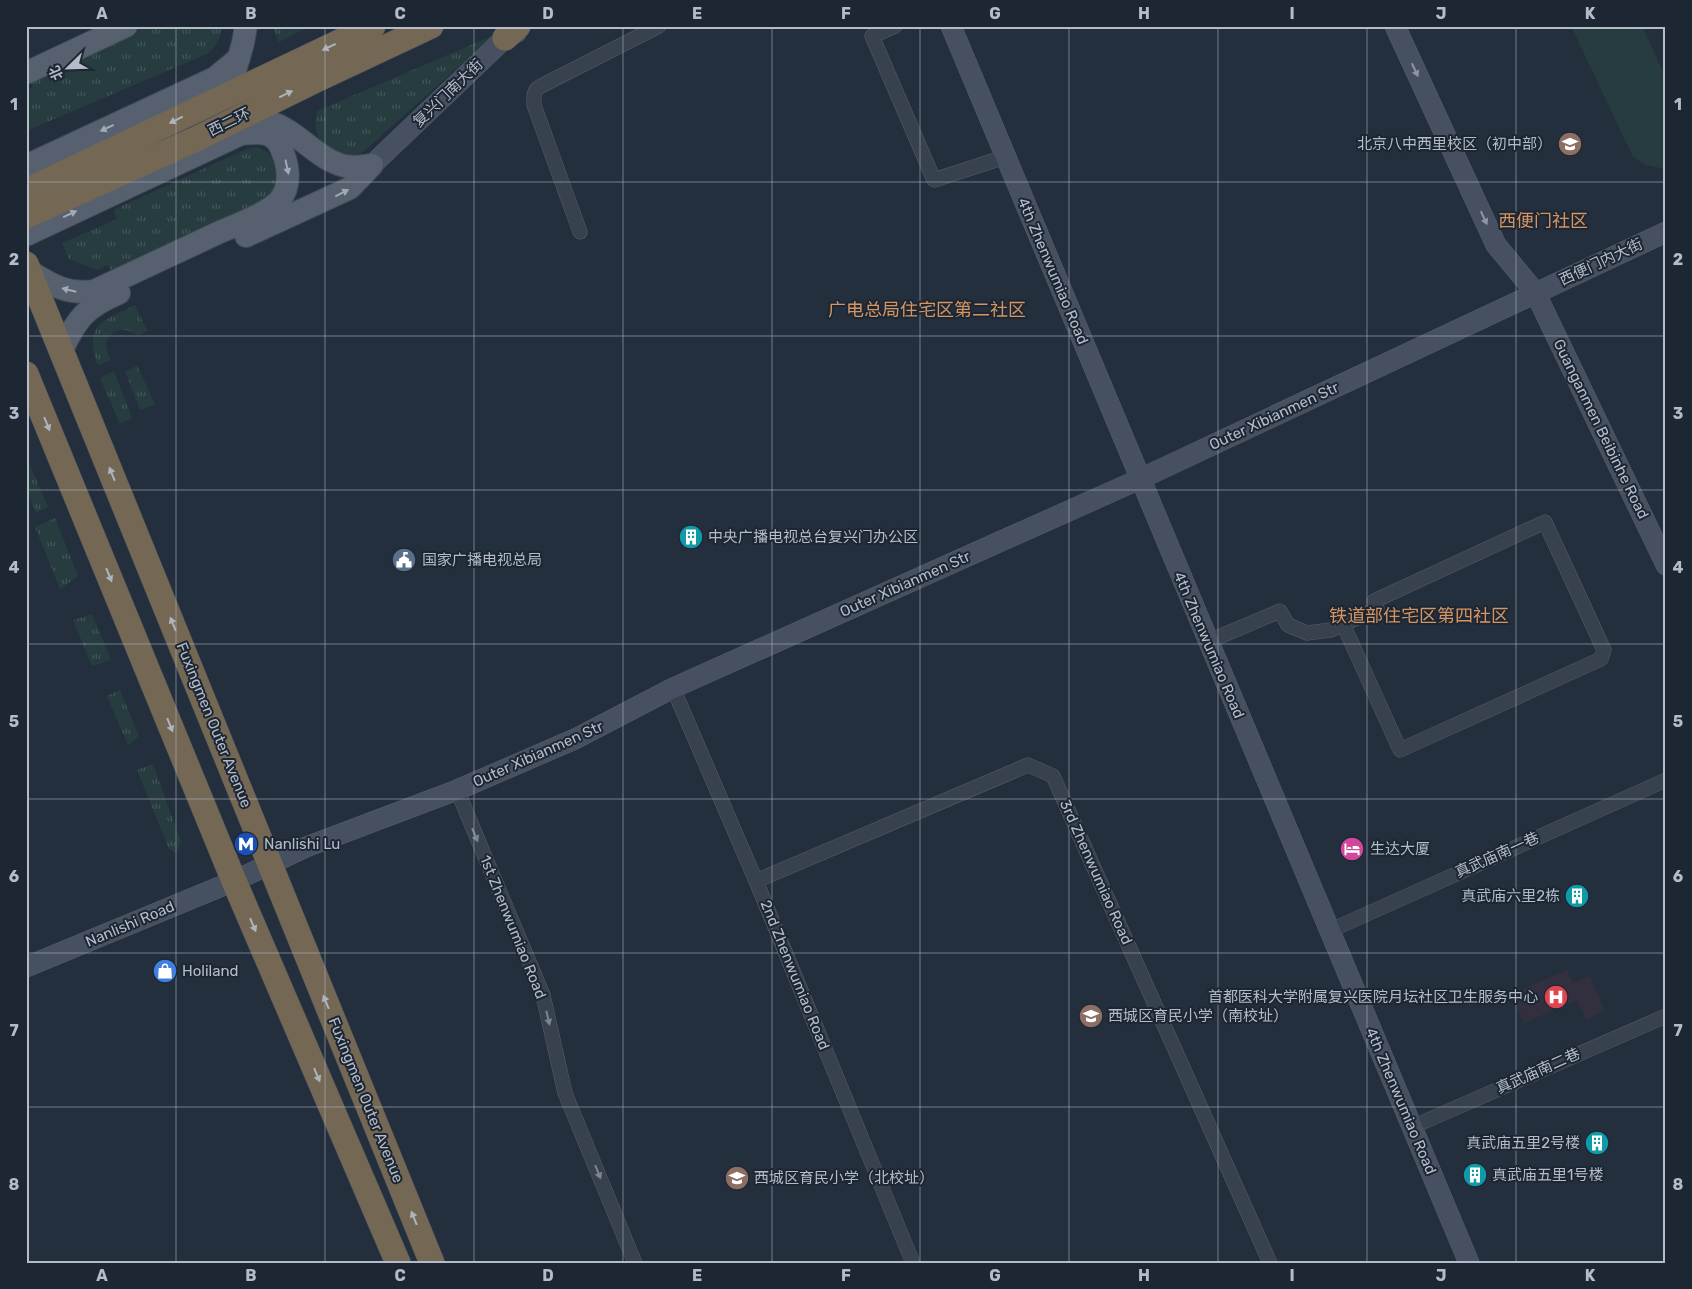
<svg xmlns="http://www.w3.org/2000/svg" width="1692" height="1289" viewBox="0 0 1692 1289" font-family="Rubik,'Noto Sans SC',sans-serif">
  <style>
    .medical { fill: #32303f }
    .grass { fill: url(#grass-tufts) }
    .pitch { fill: #263c3f }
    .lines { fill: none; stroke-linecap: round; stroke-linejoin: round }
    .street-casing { stroke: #565f6c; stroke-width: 15 }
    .secondary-casing { stroke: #565f6c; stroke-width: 21 }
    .primary-casing { stroke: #414a57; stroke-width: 24 }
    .highway-casing { stroke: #434c59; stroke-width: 26 }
    .street { stroke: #38414e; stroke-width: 14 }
    .secondary { stroke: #465061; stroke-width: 20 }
    .primary { stroke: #56606e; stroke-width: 22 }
    .highway { stroke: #746855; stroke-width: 25 }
    .oneway { fill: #aeb4bd }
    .oneway2 { fill: #8e96a5 }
    .oneway3 { fill: #a1aab7 }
    .oneway4 { fill: #7c8592 }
    .grid { fill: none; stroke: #b4bcc9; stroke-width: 1; stroke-opacity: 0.55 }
    .labels { text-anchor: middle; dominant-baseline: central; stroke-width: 4; stroke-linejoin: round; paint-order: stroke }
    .street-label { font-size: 15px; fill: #b4bcc9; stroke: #1d2633 }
    .poi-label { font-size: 15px; fill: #b4bcc9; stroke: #1d2633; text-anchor: start }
    .quarter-label { font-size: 18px; fill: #d59563; stroke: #1d2633 }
    .neatline { fill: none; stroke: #b4bcc9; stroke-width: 2 }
    .grid-label { font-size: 16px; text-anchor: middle; font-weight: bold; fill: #b4bcc9 }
  </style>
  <defs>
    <pattern id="grass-tufts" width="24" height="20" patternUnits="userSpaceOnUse" patternTransform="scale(1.25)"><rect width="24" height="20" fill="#263c3f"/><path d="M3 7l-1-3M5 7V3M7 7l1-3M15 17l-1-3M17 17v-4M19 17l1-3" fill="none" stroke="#435659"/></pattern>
  </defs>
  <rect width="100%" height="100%" fill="#242f3e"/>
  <!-- medical -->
  <path class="medical" d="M1567,970L1573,983L1590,976L1605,1011L1586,1020L1577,1000L1524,1023L1512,994Z"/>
  <!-- grass -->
  <path class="grass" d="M145,26H222C220,38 218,45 209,53L26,131V90L33,87L29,79Z
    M272,26H310L279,42Z
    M494,35L363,152L352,157L339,158C322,142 311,137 317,111Z
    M257,147L265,151L274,158L279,168L276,189L267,199L110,270L108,265L97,270L69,259L62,243L117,219L113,210L249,148Z
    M135,305L147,331L138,336C128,329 117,326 109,337C108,338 106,342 106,344C106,349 109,356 111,360L98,365C83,324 103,321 135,305Z
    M137,366L155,404L140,410L125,371Z
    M114,371L132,418L120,424L100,378Z
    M26,456L48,507L36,513L26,490Z
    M55,518L78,576L60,589L35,527Z
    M92,614L111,660L92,666L73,620Z
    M120,690L139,736L128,745L107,696Z
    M153,764L181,842L176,853L169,849L137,770Z"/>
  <!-- pitch -->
  <path class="pitch" d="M1571,26H1642L1666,78V169L1646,165L1633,157Z"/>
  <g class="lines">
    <!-- street casing -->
    <g class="street-casing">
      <path id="street" d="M895,26L872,36L934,180L1005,157
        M580,232L534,105C534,96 533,90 541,86L659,26
        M1343,624L1400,750L1601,659L1604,650L1545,522L1374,601
        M1214,639L1280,611L1288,625L1307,633L1331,630L1377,609
        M673,688L756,881L913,1263
        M457,790L543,995L565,1093L635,1263
        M756,881L1028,765L1053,776L1270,1263
        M1329,931L1666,780
        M1412,1127L1666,1016"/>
    </g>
    <!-- secondary casing -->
    <g class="secondary-casing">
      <path id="secondary" d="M951,26L1469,1263
        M1395,26L1496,245L1535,292L1666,565
        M372,165L505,38L517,32
        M26,967L234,881L306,847L457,790L575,739L673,688L1140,479L1666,232"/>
    </g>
    <!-- primary casing -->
    <g class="primary-casing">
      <path id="primary" d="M235,71L243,43L246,26
        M26,73L126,26
        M262,121C294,124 314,159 345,166C354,168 363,166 372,165
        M26,166L215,78L239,58
        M26,235L241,134C255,133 271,130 279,144C288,161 293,185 279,201C266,214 239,224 222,231C179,251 137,271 94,291C67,295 52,285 29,271
        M246,236L350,188L372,165
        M62,350C77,318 86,307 119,293"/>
    </g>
    <!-- highway casing -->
    <g class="highway-casing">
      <path id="highway" d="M505,38L518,26
        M26,191L373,26
        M26,216L196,139L318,79L431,26
        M26,264L432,1263
        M26,374L234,881L398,1263"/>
    </g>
    <!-- street -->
    <use href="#street" class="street"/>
    <!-- secondary -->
    <use href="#secondary" class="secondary"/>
    <!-- primary -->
    <use href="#primary" class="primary"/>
    <!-- highway -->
    <use href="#highway" class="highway"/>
  </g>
  <!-- one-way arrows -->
  <defs><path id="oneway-solid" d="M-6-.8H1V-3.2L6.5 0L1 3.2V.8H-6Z" transform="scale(1.25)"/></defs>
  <g class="oneway">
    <use href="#oneway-solid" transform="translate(329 47) rotate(155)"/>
    <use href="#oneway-solid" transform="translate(286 94) rotate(-26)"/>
    <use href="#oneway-solid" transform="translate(176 120) rotate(154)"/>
    <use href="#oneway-solid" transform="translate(47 424) rotate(68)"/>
    <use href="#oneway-solid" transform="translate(112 474) rotate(-112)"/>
    <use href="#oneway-solid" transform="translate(109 575) rotate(68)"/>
    <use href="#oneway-solid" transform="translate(173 624) rotate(-112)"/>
    <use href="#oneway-solid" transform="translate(170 725) rotate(68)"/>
    <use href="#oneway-solid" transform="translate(253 925) rotate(67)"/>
    <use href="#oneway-solid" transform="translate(326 1002) rotate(-112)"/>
    <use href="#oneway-solid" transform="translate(317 1075) rotate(67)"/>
    <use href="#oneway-solid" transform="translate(414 1218) rotate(-112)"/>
  </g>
  <g class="oneway2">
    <use href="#oneway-solid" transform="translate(1415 70) rotate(65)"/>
    <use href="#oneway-solid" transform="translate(1484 218) rotate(65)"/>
  </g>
  <g class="oneway3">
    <use href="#oneway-solid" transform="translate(107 128) rotate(155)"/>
    <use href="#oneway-solid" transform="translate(287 167) rotate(78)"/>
    <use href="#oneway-solid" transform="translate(342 193) rotate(-27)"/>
    <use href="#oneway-solid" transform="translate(70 214) rotate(-25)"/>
    <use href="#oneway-solid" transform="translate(69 290) rotate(-166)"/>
  </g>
  <g class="oneway4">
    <use href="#oneway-solid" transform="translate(475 835) rotate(67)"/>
    <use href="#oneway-solid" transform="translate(548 1018) rotate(77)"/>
    <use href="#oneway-solid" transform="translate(598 1172) rotate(68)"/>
  </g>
  <!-- grid -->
  <path class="grid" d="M176,26V1263M325,26V1263M474,26V1263M623,26V1263M772,26V1263M920,26V1263M1069,26V1263M1218,26V1263M1367,26V1263M1516,26V1263M26,182H1666M26,336H1666M26,490H1666M26,644H1666M26,799H1666M26,953H1666M26,1107H1666"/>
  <!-- icons -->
  <defs>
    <g id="school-disc" transform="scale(1.25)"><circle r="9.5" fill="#8d6e63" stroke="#1d2633"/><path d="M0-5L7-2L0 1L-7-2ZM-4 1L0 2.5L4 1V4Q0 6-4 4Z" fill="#fff"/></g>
    <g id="building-disc" transform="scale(1.25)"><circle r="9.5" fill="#0f9aa8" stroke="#1d2633"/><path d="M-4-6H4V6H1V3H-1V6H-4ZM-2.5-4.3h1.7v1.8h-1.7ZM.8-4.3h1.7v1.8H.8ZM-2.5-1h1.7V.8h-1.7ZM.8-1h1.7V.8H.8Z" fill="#fff"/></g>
    <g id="civic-disc" transform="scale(1.25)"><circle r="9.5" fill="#5c6f8a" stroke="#1d2633"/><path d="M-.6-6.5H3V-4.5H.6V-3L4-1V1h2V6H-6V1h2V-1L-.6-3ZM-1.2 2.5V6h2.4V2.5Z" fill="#fff"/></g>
    <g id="metro-disc" transform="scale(1.25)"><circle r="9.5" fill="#1a4fb4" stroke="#1d2633"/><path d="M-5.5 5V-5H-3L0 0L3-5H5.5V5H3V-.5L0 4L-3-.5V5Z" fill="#fff"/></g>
    <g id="hotel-disc" transform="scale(1.25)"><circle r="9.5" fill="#d1479c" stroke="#1d2633"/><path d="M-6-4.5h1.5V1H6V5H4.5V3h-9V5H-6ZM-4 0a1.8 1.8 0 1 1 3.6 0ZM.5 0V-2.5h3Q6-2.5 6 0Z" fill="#fff"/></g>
    <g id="shop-disc" transform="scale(1.25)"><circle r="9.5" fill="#3f7fe0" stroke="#1d2633"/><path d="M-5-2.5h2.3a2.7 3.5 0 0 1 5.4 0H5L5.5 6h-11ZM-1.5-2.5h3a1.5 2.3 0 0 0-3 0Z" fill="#fff"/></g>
    <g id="hospital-disc" transform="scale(1.25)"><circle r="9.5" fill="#e0444e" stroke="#1d2633"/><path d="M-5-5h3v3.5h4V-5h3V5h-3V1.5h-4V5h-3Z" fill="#fff"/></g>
  </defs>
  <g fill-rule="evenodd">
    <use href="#school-disc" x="1570" y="144"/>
    <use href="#building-disc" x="691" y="537"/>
    <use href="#civic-disc" x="404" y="560"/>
    <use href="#metro-disc" x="246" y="844"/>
    <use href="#hotel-disc" x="1352" y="849"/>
    <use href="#building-disc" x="1577" y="896"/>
    <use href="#shop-disc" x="165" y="971"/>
    <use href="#hospital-disc" x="1556" y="997"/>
    <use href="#school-disc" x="1091" y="1016"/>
    <use href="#building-disc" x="1597" y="1143"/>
    <use href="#building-disc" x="1475" y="1175"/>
    <use href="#school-disc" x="737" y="1178"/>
  </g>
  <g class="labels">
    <!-- street labels -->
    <g class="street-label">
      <text transform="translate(448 93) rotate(-44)">复兴门南大街</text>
      <text transform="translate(229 122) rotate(-26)">西二环</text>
      <text transform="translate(1601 262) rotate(-25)">西便门内大街</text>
      <text transform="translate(1053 271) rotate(67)">4th Zhenwumiao Road</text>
      <text transform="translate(1274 416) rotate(-25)">Outer Xibianmen Str</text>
      <text transform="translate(1601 429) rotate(64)">Guanganmen Beibinhe Road</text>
      <text transform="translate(905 584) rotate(-24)">Outer Xibianmen Str</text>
      <text transform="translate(1209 645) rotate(67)">4th Zhenwumiao Road</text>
      <text transform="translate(214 725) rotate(68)">Fuxingmen Outer Avenue</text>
      <text transform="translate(538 754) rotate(-24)">Outer Xibianmen Str</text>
      <text transform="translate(1497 855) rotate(-24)">真武庙南一巷</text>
      <text transform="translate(1096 872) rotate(66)">3rd Zhenwumiao Road</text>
      <text transform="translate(130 924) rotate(-23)">Nanlishi Road</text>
      <text transform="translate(513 927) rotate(68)">1st Zhenwumiao Road</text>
      <text transform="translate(795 975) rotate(68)">2nd Zhenwumiao Road</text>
      <text transform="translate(1538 1071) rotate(-24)">真武庙南二巷</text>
      <text transform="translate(366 1100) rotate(68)">Fuxingmen Outer Avenue</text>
      <text transform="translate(1401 1101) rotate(67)">4th Zhenwumiao Road</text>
    </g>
    <!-- poi labels -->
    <g class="poi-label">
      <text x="1552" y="144" text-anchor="end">北京八中西里校区（初中部）</text>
      <text x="708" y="537">中央广播电视总台复兴门办公区</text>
      <text x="422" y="560">国家广播电视总局</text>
      <text x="264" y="844">Nanlishi Lu</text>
      <text x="1370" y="849">生达大厦</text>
      <text x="1560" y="896" text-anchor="end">真武庙六里2栋</text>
      <text x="182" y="971">Holiland</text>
      <text x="1538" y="997" text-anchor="end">首都医科大学附属复兴医院月坛社区卫生服务中心</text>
      <text x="1108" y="1016">西城区育民小学（南校址）</text>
      <text x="1580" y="1143" text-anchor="end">真武庙五里2号楼</text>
      <text x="1492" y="1175">真武庙五里1号楼</text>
      <text x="754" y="1178">西城区育民小学（北校址）</text>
    </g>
    <!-- quarter labels -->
    <g class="quarter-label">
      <text x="1543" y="221">西便门社区</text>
      <text x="927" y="310">广电总局住宅区第二社区</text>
      <text x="1419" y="616">铁道部住宅区第四社区</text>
    </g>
  </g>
  <!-- border -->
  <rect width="1692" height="1289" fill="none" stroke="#1d2633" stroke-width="55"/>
  <!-- north arrow -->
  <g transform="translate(68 68) rotate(247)" stroke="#1d2633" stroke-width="4" paint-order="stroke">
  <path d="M0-4L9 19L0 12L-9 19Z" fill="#b4bcc9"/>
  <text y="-8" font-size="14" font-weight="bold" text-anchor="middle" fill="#b4bcc9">北</text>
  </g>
  <rect x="28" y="28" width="1636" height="1234" class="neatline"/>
  <g class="grid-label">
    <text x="102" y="19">A</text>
    <text x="251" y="19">B</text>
    <text x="400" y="19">C</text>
    <text x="548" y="19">D</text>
    <text x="697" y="19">E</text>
    <text x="846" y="19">F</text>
    <text x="995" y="19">G</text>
    <text x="1144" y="19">H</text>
    <text x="1292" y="19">I</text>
    <text x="1441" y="19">J</text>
    <text x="1590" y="19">K</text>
    <text x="14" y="110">1</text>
    <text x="1678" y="110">1</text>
    <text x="14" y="265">2</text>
    <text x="1678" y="265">2</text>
    <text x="14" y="419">3</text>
    <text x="1678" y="419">3</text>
    <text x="14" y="573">4</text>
    <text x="1678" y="573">4</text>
    <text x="14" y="727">5</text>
    <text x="1678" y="727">5</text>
    <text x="14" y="882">6</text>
    <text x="1678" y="882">6</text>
    <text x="14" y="1036">7</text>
    <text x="1678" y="1036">7</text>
    <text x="14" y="1190">8</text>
    <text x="1678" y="1190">8</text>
    <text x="102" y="1281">A</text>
    <text x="251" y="1281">B</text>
    <text x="400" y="1281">C</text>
    <text x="548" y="1281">D</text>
    <text x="697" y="1281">E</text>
    <text x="846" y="1281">F</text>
    <text x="995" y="1281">G</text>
    <text x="1144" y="1281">H</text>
    <text x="1292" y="1281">I</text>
    <text x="1441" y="1281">J</text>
    <text x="1590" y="1281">K</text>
  </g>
</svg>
